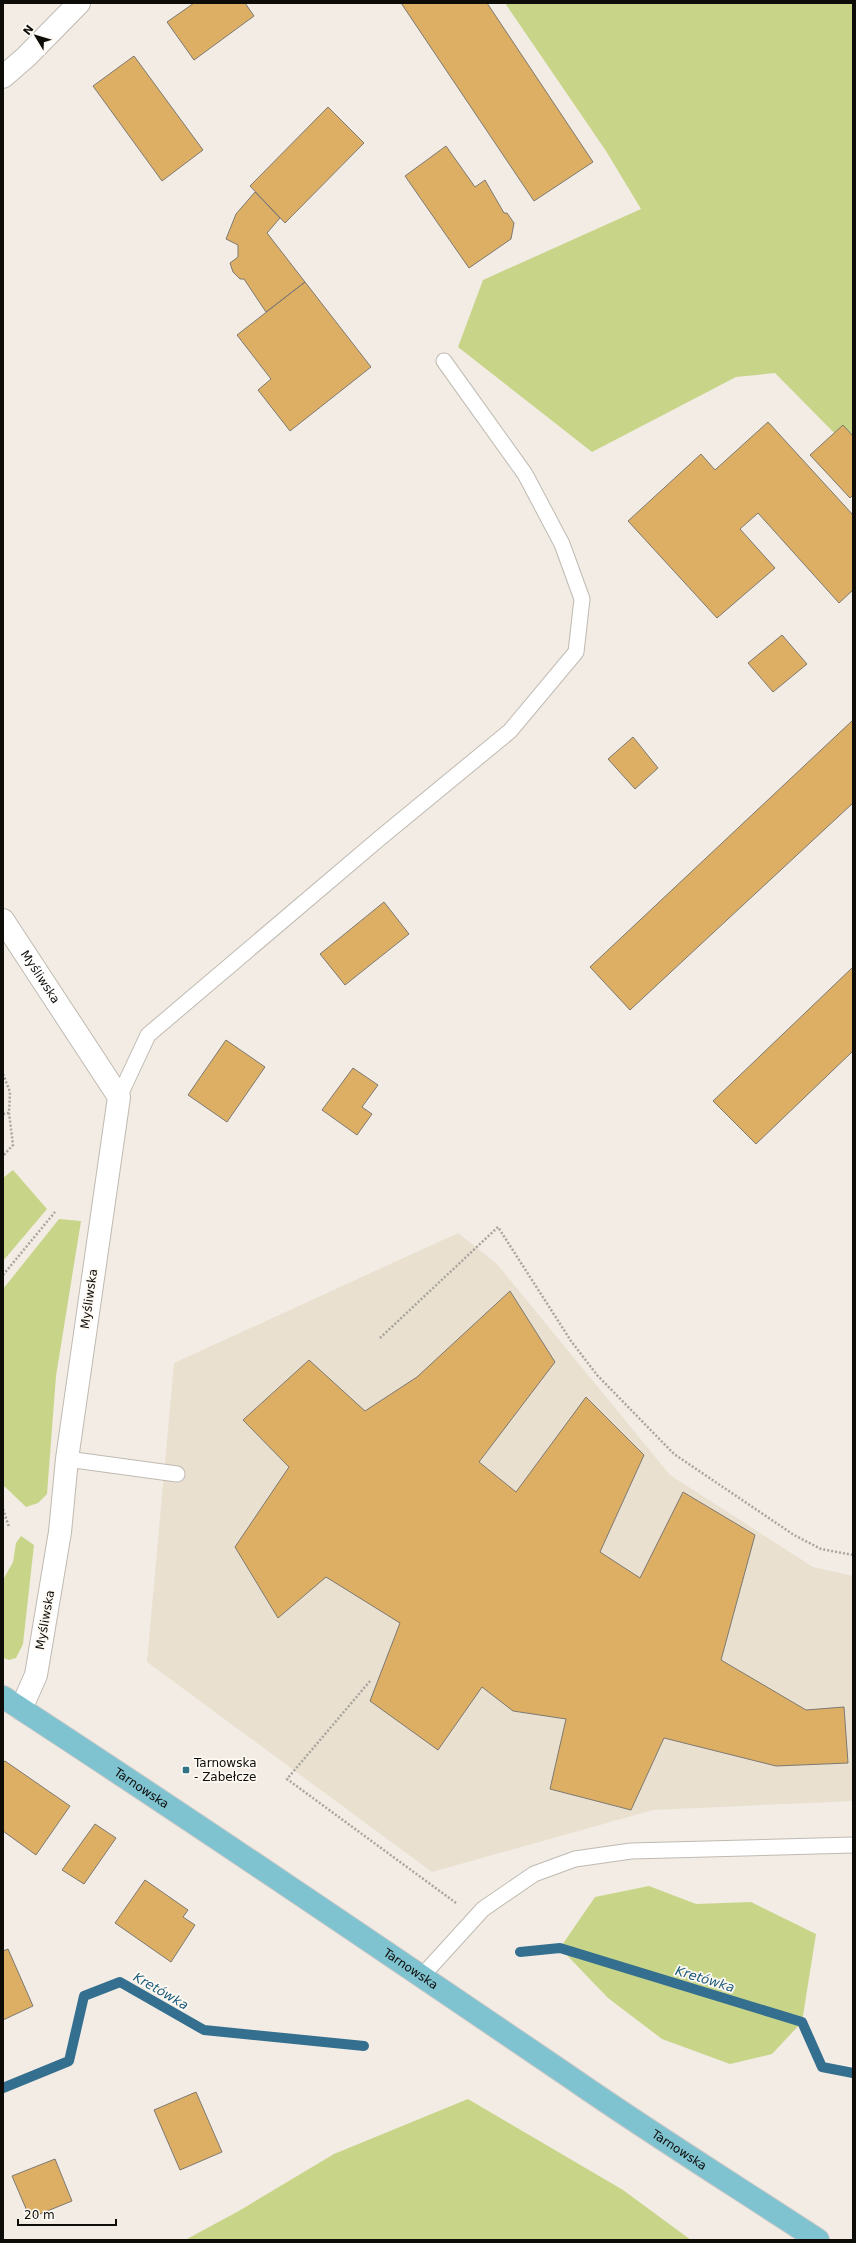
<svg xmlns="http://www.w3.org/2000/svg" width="856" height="2243" viewBox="0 0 856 2243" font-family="'DejaVu Sans',sans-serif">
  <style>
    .built { fill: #e9e0d0 }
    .green { fill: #c8d589 }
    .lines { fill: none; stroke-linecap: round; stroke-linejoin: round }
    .stream { stroke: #356f8f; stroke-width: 10 }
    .building { fill: #dcaf65; stroke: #7e7971 }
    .lane-casing { stroke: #bfbab2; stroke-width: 17 }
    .street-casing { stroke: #bfbab2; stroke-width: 24 }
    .primary-casing { stroke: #cacac9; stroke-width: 24 }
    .path { stroke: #a9a49e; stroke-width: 2.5; stroke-dasharray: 2 2; stroke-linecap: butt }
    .lane { stroke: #fff; stroke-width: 15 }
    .street { stroke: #fff; stroke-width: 22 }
    .primary { stroke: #7fc2d0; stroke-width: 22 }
    .poi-dot { fill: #317285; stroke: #fefaf3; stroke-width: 1.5 }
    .labels { text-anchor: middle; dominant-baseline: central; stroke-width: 3.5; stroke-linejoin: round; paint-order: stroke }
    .street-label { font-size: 12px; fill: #0d0c09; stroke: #fefaf3 }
    .poi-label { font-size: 12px; fill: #0d0c09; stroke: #fefaf3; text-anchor: start }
    .water-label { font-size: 13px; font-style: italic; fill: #1c5a7b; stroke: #fefaf3 }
  </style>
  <rect width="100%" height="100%" fill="#f2ece4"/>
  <!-- built -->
  <path class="built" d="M458,1233L497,1264L670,1475L813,1567L853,1576V1801L653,1810L432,1872L147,1662L174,1363Z"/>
  <!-- green -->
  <path class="green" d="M505,3H853V452L775,373L736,377L592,452L458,347L483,280L641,209L606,151Z
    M13,1170L47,1209L3,1261V1178Z
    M59,1219L81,1221L56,1376L47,1494L38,1503L26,1507L3,1485V1289Z
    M21,1536L34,1545L23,1644L16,1658L9,1660L3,1658V1580L13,1562L16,1543Z
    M649,1886L696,1904L751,1902L816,1934L802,2022L772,2054L730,2064L662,2039L608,1998L560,1948L595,1897Z
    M468,2099L623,2190L691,2240H185L237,2212L334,2154Z"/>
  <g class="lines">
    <!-- stream -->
    <path class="stream" d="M520,1952L560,1948L802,2022L822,2067L853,2073
      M3,2088L69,2061L84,1996L120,1982L204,2030L364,2046"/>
  </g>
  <!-- building -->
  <path class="building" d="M194,3H245L254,16L194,60L167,22Z
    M401,3H487L593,162L534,201Z
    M134,56L203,150L162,181L93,86Z
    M328,107L364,143L285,223L250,186Z
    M446,146L475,187L485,180L504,213H507L514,223L511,239L469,268L405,176Z
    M255,192L280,218L267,233L305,282L266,312L244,279H240L233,272L230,263L238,257V245L226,239L236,214Z
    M305,282L371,367L290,431L258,390L271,379L237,335Z
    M768,422L853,515V590L839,603L758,513L740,529L775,568L717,618L628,521L701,454L715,470Z
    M843,425L853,436V495L850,498L810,455Z
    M782,635L807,664L773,692L748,663Z
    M853,720V803L630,1010L590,967Z
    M633,737L658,768L635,789L608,759Z
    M384,902L409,934L345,985L320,954Z
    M853,967V1051L756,1144L713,1101Z
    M226,1040L265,1067L227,1122L188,1095Z
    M353,1068L378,1085L362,1107L372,1114L357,1135L322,1110Z
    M510,1291L555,1362L479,1462L516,1492L586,1397L644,1455L600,1552L640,1578L683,1492L755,1535L721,1660L806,1710L844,1707L848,1763L776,1766L664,1738L631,1810L550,1789L566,1719L513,1711L482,1687L438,1750L370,1701L400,1623L326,1577L278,1618L235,1547L289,1467L243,1420L309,1360L365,1411L417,1377Z
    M5,1761L70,1806L36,1855L3,1831V1763Z
    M95,1824L116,1838L84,1884L62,1870Z
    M145,1880L188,1910L183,1917L195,1925L171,1962L115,1923Z
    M8,1949L33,2006L3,2020V1951Z
    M196,2092L222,2152L180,2170L154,2110Z
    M55,2159L72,2201L30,2218L12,2176Z"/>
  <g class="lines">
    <!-- lane casing -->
    <g class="lane-casing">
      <path id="lane" d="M119,1097L148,1035L380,838L510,731L576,652L582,599L562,544L525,474L444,361
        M67,1459L177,1474
        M422,1976L483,1909L534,1874L575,1859L631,1851L853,1845"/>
    </g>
    <!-- street casing -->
    <g class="street-casing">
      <g id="street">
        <path d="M3,77L26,57L79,3"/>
        <path id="s1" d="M3,920L119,1097L67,1459L60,1532L36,1675L21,1709"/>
      </g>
    </g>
    <!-- primary casing -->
    <g class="primary-casing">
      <g id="primary">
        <path id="s2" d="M3,1697C193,1821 380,1948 567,2075C649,2132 734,2185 818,2240"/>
      </g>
    </g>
    <!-- path -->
    <path class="path" d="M3,1074L10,1092L9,1113L13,1145L3,1156
      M3,1114L9,1113
      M3,1275L55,1212
      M380,1338L498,1227L571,1341L597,1375L674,1454L794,1535L821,1549L853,1555
      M3,1509L9,1527
      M370,1681L287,1779L456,1903"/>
    <!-- lane -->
    <use href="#lane" class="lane"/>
    <!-- street -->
    <use href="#street" class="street"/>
    <!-- primary -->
    <use href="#primary" class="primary"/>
  </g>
  <!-- markers -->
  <rect class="poi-dot" x="182" y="1766" width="8" height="8" rx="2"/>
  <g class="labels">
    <!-- street labels -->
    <g class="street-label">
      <text stroke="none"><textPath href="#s1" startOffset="68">Myśliwska</textPath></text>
      <text transform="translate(89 1299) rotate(-82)">Myśliwska</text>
      <text transform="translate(45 1620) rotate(-80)">Myśliwska</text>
      <text stroke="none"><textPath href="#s2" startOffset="166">Tarnowska</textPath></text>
      <text stroke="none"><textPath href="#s2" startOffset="490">Tarnowska</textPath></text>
      <text stroke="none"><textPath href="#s2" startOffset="814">Tarnowska</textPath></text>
    </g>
    <!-- poi labels -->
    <g class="poi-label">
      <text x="194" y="1763">Tarnowska<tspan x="194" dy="14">- Zabełcze</tspan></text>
    </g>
    <!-- water labels -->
    <g class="water-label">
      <text transform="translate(705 1979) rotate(17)">Kretówka</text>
      <text transform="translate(161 1991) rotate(30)">Kretówka</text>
    </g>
  </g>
  <!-- border -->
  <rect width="856" height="2243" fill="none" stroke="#0d0c09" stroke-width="8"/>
  <!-- north arrow -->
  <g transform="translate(36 36) rotate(308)" stroke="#fefaf3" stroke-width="3" paint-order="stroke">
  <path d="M0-3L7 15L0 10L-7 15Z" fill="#0d0c09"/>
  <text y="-6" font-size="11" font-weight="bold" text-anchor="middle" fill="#0d0c09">N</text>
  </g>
  <!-- scale -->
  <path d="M18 2219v6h98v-6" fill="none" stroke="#0d0c09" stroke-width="2"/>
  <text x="24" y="2219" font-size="12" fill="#0d0c09" stroke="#fefaf3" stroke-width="3" paint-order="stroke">20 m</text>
</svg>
